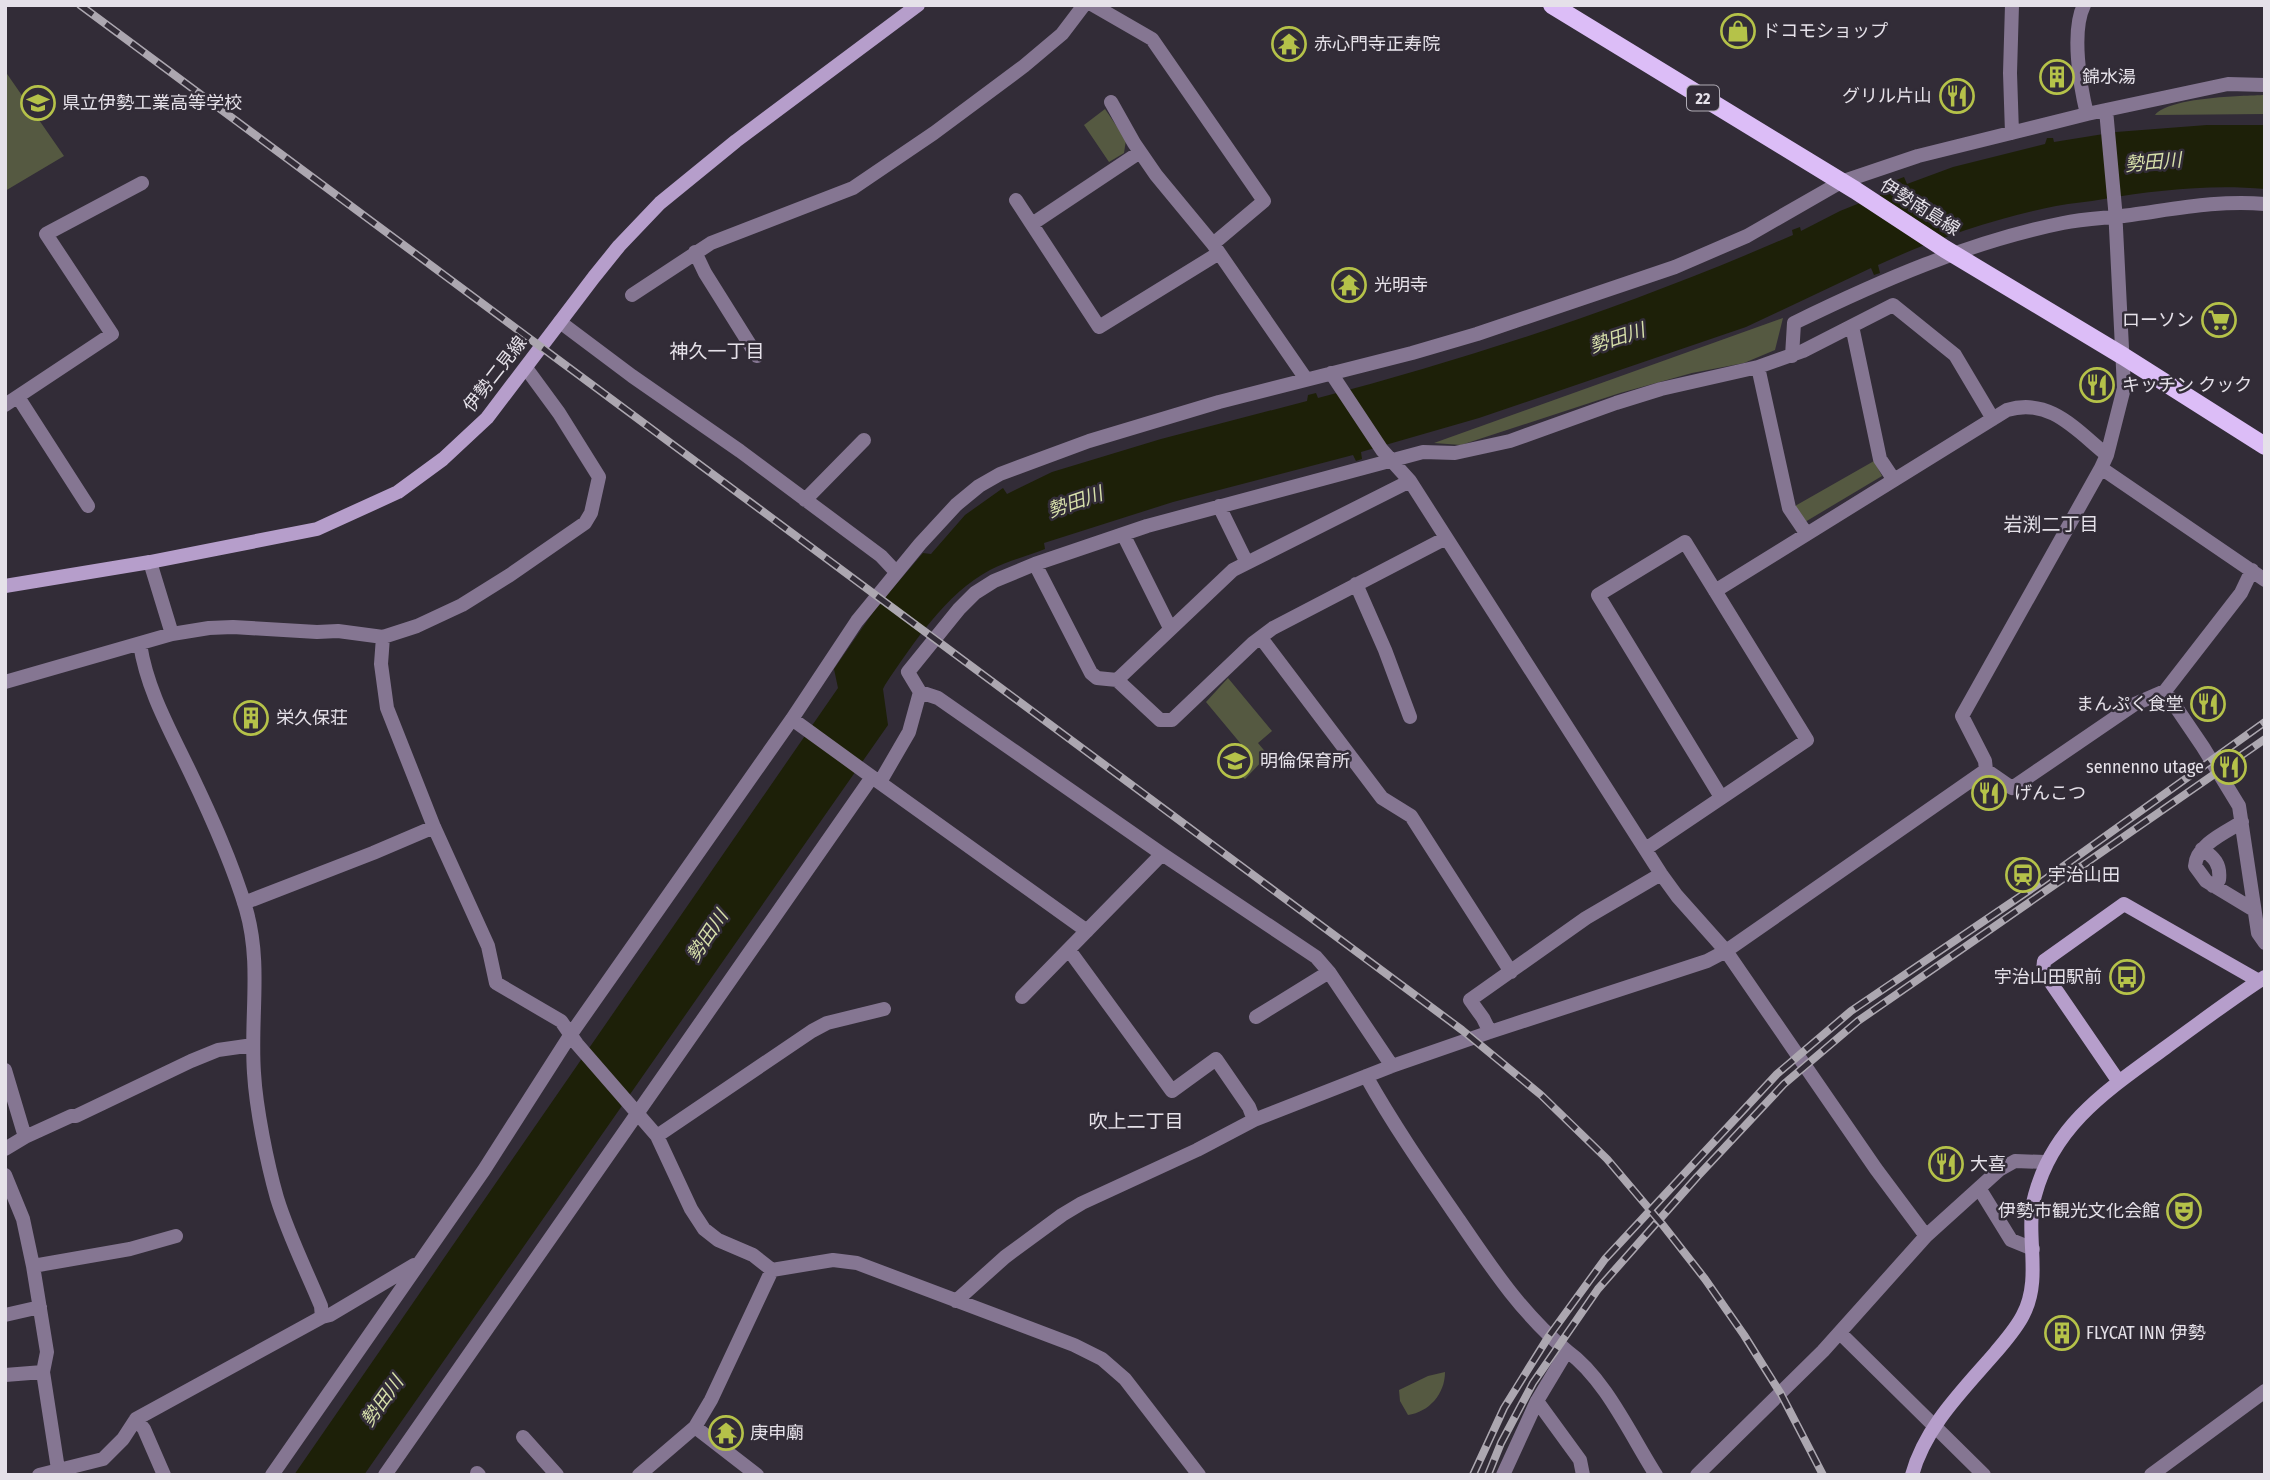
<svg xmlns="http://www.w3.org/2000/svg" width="2270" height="1480" viewBox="0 0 2270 1480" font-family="'Fira Sans Condensed','Noto Sans JP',sans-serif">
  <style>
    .green { fill: #555941 }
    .water { fill: #1d2008 }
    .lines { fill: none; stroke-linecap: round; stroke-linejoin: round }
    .street { stroke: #857692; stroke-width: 14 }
    .secondary { stroke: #b69ecb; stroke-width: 14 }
    .primary { stroke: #dcbdf7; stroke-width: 18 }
    .rail-casing { stroke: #aca7b0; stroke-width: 8 }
    .rail { stroke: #322c37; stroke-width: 5; stroke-dasharray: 16; stroke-linecap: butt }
    .labels { text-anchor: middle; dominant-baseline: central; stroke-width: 5; stroke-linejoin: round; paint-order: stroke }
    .shield { fill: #322c37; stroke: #afabb4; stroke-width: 2 }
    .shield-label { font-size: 16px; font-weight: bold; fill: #e5e1e9 }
    .poi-label { font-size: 18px; fill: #e5e1e9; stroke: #322c37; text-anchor: start }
    .street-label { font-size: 18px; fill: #e5e1e9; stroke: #322c37 }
    .water-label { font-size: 19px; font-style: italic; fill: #d6dfaa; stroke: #322c37 }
    .neighbourhood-label { font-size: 19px; fill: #e5e1e9; stroke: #322c37 }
  </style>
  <rect width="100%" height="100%" fill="#322c37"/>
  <!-- green -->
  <path class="green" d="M5,71L64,156L5,191Z
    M2265,95V114L2155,115C2170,97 2241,96 2265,95Z
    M1105,109L1126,140L1124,153L1109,162L1084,125Z
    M1783,318L1775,350L1744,363L1692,373L1620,393L1461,445L1434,443Z
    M1874,461L1882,476L1805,522L1795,506Z
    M1228,678L1272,731L1258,743L1268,755L1245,779L1227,764L1241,744L1206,702Z
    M1445,1372C1445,1394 1429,1412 1408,1415L1400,1401L1399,1390L1428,1376Z"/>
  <!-- water -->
  <path class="water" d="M2207,125H2265V189C2212,184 2156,190 2104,199C2088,202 2072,203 2056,206C1996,218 1934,239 1878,265L1880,273L1874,275L1871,268L1746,327L1479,418L1361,452L1362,459L1356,461L1353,455L1173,502L1044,543L1045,549C1027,556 1007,561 990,570C946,593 912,645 885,685L883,689L888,725L364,1475H294L838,688L834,669L876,608L923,553L931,554L965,515L1003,488L1007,494L1052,472L1161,439L1307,401L1308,395L1316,393L1318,398C1480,356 1639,302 1793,235L1792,230L1800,227L1801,231L1840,211L1897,188L1896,180L1904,177L1907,184L1953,167L2045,144L2047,138H2053L2054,142L2116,132Z"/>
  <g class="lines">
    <!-- street -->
    <path class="street" d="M1093,5L1152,39L1264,201L1213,244L1306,379
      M2084,5C2071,31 2080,86 2087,114
      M1111,102L1134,143L1156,175L1213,244
      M2012,133L2010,73L2012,5
      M1016,200L1099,327L1219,253
      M1032,224L1140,152
      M695,252L705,273L757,356
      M632,295L711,243L853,188L934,133L1024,66L1062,34L1084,5
      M560,322L632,376L740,451L881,556L896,572
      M1852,326L1880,459L1894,480
      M1792,356L1794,323C1880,281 1969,242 2063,223C2087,218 2113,218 2137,214C2180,208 2222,200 2265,204
      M1758,367L1789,508L1806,533
      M1331,373L1382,450L1410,481L1661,874L1677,896L1726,951L1876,1169L1926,1236
      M18,397L88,506
      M5,405L112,334L46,234L142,183
      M2101,468L2265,580
      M805,500L864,440
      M1219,506L1247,563
      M1123,534L1170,628
      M150,562L172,634
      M1035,564L1091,673L1097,678L1117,680L1233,570L1410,481
      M2252,570L2241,593L2165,691L2203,747L2239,806L2258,933L2265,943
      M1356,584L1385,650L1410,717
      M1715,591L2007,410C2050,397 2076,430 2107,455
      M383,637L381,664L387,708L434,827L488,946L496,983L561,1021L577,1044L657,1136L691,1209L704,1229L718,1240L753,1255L772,1270L833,1260L857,1263L1074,1345L1102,1359L1125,1379L1199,1475
      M1261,638L1382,798L1411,816L1511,972
      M140,644C147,690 170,730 190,772C211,816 232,862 246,909C262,964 250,1017 254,1073C256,1108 267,1163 277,1198C288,1234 306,1270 321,1306L322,1317
      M1117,680L1160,720H1172L1253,643L1273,628L1446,538
      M5,682L172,634L209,628L233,627L317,632L338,631L383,637L417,626L462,605L510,575L585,523L591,513L599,477L559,413L526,368
      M920,692L908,672L959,609L975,593L994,581L1035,564L1147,526L1423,452L1455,453L1510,441L1616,403L1661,389L1758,367L1803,351L1893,305L1955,355L1993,419
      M792,719L872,777
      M1986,770L2012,788L2135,704L2165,691
      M880,782L909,732L920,692L938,698L1162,854L1316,957L1329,972L1256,1017
      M2242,822C2226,832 2196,845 2195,866L2206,881L2254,910
      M1647,848L1807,740L1685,542L1598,595L1721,797
      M2202,849C2214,857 2221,864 2219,880L2213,886
      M244,903L373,853L434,827
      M1069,950L1172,1091L1216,1059L1249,1107L1254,1120
      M1329,972L1392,1066
      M1022,997L1162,854
      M1490,1032L1483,1018L1470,1000L1586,918L1661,874
      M5,1070L25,1137
      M1366,1076C1394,1126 1426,1172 1459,1220C1491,1267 1522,1314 1567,1351
      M657,1136L812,1031L827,1023L884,1009
      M5,1149L25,1137L71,1116H76L191,1061L218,1050L253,1045
      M5,1175L23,1219L33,1266L47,1352L43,1372L58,1469
      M1979,1188L2011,1240L2033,1249
      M33,1266L130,1249L176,1236
      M956,1301L1005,1257L1062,1215L1082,1203L1197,1150L1254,1120L1392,1066L1490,1032L1707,961L1726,951L1986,770L1985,761L1962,716L2101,468L2107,455L2124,388L2115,208L2106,110
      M5,1315L40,1307
      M1840,1333L1984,1475
      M5,1375L43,1372
      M1537,1401L1580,1460L1583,1475
      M136,1419L144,1429L164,1475
      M695,1427L757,1475
      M523,1437L557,1475
      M477,1473L479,1475
      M39,1475L103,1459L123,1439L136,1419L322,1317L330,1315L414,1265
      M272,1475L484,1170L571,1034L792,719L857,621L920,544L956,505L979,486L1000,474L1089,441L1219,402L1412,353L1477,334L1675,267L1747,236L1841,182L1918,156L2087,114L2228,84L2265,85
      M385,1475L872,777L1087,931
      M639,1475L695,1427L711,1400L772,1270
      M1503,1475L1537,1401L1567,1351C1605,1378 1631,1436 1656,1475
      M1697,1475L1823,1351L1926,1236L1999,1170L2015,1161L2045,1162
      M2151,1475L2265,1391"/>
    <!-- secondary -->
    <path class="secondary" d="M5,586L150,562L317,529L398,492L443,459L487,418L594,277L619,246L660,203L736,141L918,5
      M2119,1082L2043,971L2044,961L2124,904L2259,981
      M1912,1475C1925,1427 1963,1390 1995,1353C2005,1341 2016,1329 2023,1315C2043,1277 2024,1234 2035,1195C2054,1124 2109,1089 2165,1048C2198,1024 2231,999 2265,977"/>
    <!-- primary -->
    <path class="primary" d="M1552,5L1855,190L1945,249L2123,356L2265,446"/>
    <!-- rail casing -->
    <g class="rail-casing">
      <path id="rail" d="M80,5L1462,1030L1541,1095L1607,1159L1662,1224L1705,1279L1744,1335L1781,1394L1823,1475
        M1473,1475L1504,1408L1527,1371L1549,1336L1605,1259L1777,1074L1851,1011L2040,883L2265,722
        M1488,1475L1501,1443L1533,1383L1598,1289L1697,1177L1784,1084L1858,1021L2265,739"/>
    </g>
    <!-- rail -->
    <use href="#rail" class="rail"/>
  </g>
  <!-- icons -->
  <defs>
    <g id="shop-ring" transform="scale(1.75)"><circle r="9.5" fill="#322c37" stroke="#b5c249" stroke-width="1.5"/><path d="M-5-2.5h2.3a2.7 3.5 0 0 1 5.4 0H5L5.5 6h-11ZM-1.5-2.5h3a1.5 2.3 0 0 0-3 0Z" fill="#b5c249"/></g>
    <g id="temple-ring" transform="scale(1.75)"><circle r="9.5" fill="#322c37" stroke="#b5c249" stroke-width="1.5"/><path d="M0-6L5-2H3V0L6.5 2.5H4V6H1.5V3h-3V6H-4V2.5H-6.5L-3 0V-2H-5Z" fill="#b5c249"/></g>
    <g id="building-ring" transform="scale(1.75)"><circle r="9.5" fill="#322c37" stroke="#b5c249" stroke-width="1.5"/><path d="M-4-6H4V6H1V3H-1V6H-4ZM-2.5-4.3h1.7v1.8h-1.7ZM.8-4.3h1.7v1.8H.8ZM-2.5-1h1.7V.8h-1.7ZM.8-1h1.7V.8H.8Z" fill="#b5c249"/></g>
    <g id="restaurant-ring" transform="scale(1.75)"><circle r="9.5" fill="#322c37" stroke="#b5c249" stroke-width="1.5"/><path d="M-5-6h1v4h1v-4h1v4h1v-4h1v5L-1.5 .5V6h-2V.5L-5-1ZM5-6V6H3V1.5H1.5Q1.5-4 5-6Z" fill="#b5c249"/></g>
    <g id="school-ring" transform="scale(1.75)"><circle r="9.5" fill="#322c37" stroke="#b5c249" stroke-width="1.5"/><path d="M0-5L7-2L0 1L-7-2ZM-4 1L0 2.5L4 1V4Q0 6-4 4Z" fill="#b5c249"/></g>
    <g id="supermarket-ring" transform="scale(1.75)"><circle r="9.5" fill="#322c37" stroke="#b5c249" stroke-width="1.5"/><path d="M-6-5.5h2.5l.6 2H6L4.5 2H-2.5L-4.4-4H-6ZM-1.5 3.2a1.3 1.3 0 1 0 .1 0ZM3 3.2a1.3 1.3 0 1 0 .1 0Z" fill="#b5c249"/></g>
    <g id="station-ring" transform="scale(1.75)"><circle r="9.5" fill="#322c37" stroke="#b5c249" stroke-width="1.5"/><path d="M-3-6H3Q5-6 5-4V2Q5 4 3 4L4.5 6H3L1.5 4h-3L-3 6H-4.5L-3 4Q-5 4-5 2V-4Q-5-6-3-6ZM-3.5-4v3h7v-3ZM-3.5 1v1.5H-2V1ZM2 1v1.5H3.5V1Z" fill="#b5c249"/></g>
    <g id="bus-ring" transform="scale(1.75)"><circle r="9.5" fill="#322c37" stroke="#b5c249" stroke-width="1.5"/><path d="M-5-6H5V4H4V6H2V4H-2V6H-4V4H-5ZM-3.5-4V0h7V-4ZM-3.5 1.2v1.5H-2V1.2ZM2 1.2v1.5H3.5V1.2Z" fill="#b5c249"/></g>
    <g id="theatre-ring" transform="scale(1.75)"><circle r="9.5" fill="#322c37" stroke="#b5c249" stroke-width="1.5"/><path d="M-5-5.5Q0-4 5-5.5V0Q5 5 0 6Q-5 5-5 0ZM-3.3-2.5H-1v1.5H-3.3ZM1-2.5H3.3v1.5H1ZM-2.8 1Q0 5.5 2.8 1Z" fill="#b5c249"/></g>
  </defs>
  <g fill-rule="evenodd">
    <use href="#shop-ring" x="1738" y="31"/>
    <use href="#temple-ring" x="1289" y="44"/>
    <use href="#building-ring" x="2057" y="77"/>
    <use href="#restaurant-ring" x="1957" y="96"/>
    <use href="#school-ring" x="38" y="103"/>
    <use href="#temple-ring" x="1349" y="285"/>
    <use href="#supermarket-ring" x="2219" y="320"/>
    <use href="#restaurant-ring" x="2097" y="385"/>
    <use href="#restaurant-ring" x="2208" y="704"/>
    <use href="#building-ring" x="251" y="718"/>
    <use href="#school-ring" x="1235" y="761"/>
    <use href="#restaurant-ring" x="2229" y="767"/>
    <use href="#restaurant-ring" x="1989" y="793"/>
    <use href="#station-ring" x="2023" y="875"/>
    <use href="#bus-ring" x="2127" y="977"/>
    <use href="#restaurant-ring" x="1946" y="1164"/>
    <use href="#theatre-ring" x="2184" y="1211"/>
    <use href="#building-ring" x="2062" y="1333"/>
    <use href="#temple-ring" x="726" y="1433"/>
  </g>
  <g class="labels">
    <!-- shield labels -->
    <rect class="shield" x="1687" y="85.5" width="32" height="25" rx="5"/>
    <g class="shield-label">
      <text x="1703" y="98">22</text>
    </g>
    <!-- poi labels -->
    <g class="poi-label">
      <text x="1762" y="31">ドコモショップ</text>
      <text x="1314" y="44">赤心門寺正寿院</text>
      <text x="2082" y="77">錦水湯</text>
      <text x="1932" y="96" text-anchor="end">グリル片山</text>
      <text x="62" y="103">県立伊勢工業高等学校</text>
      <text x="1374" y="285">光明寺</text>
      <text x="2194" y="320" text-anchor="end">ローソン</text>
      <text x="2122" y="385">キッチン クック</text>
      <text x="2184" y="704" text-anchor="end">まんぷく食堂</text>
      <text x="276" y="718">栄久保荘</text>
      <text x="1260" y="761">明倫保育所</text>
      <text x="2204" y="767" text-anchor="end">sennenno utage</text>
      <text x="2014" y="793">げんこつ</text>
      <text x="2048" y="875">宇治山田</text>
      <text x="2102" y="977" text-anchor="end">宇治山田駅前</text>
      <text x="1970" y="1164">大喜</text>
      <text x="2160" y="1211" text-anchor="end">伊勢市観光文化会館</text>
      <text x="2086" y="1333">FLYCAT INN 伊勢</text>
      <text x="750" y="1433">庚申廟</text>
    </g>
    <!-- street labels -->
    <g class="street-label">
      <text transform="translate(1920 207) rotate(32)">伊勢南島線</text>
      <text transform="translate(495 374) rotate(-52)">伊勢二見線</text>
    </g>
    <!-- water labels -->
    <g class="water-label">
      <text transform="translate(2153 162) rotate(-5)">勢田川</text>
      <text transform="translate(1617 338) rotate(-18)">勢田川</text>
      <text transform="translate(1075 502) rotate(-19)">勢田川</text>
      <text transform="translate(707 936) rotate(-56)">勢田川</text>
      <text transform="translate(382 1401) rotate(-54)">勢田川</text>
    </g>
    <!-- neighbourhood labels -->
    <g class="neighbourhood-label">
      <text x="717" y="351">神久一丁目</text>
      <text x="2051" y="524">岩渕二丁目</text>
      <text x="1136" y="1121">吹上二丁目</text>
    </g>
  </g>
  <!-- border -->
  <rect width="2270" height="1480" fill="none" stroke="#e5e1e9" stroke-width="14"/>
</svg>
